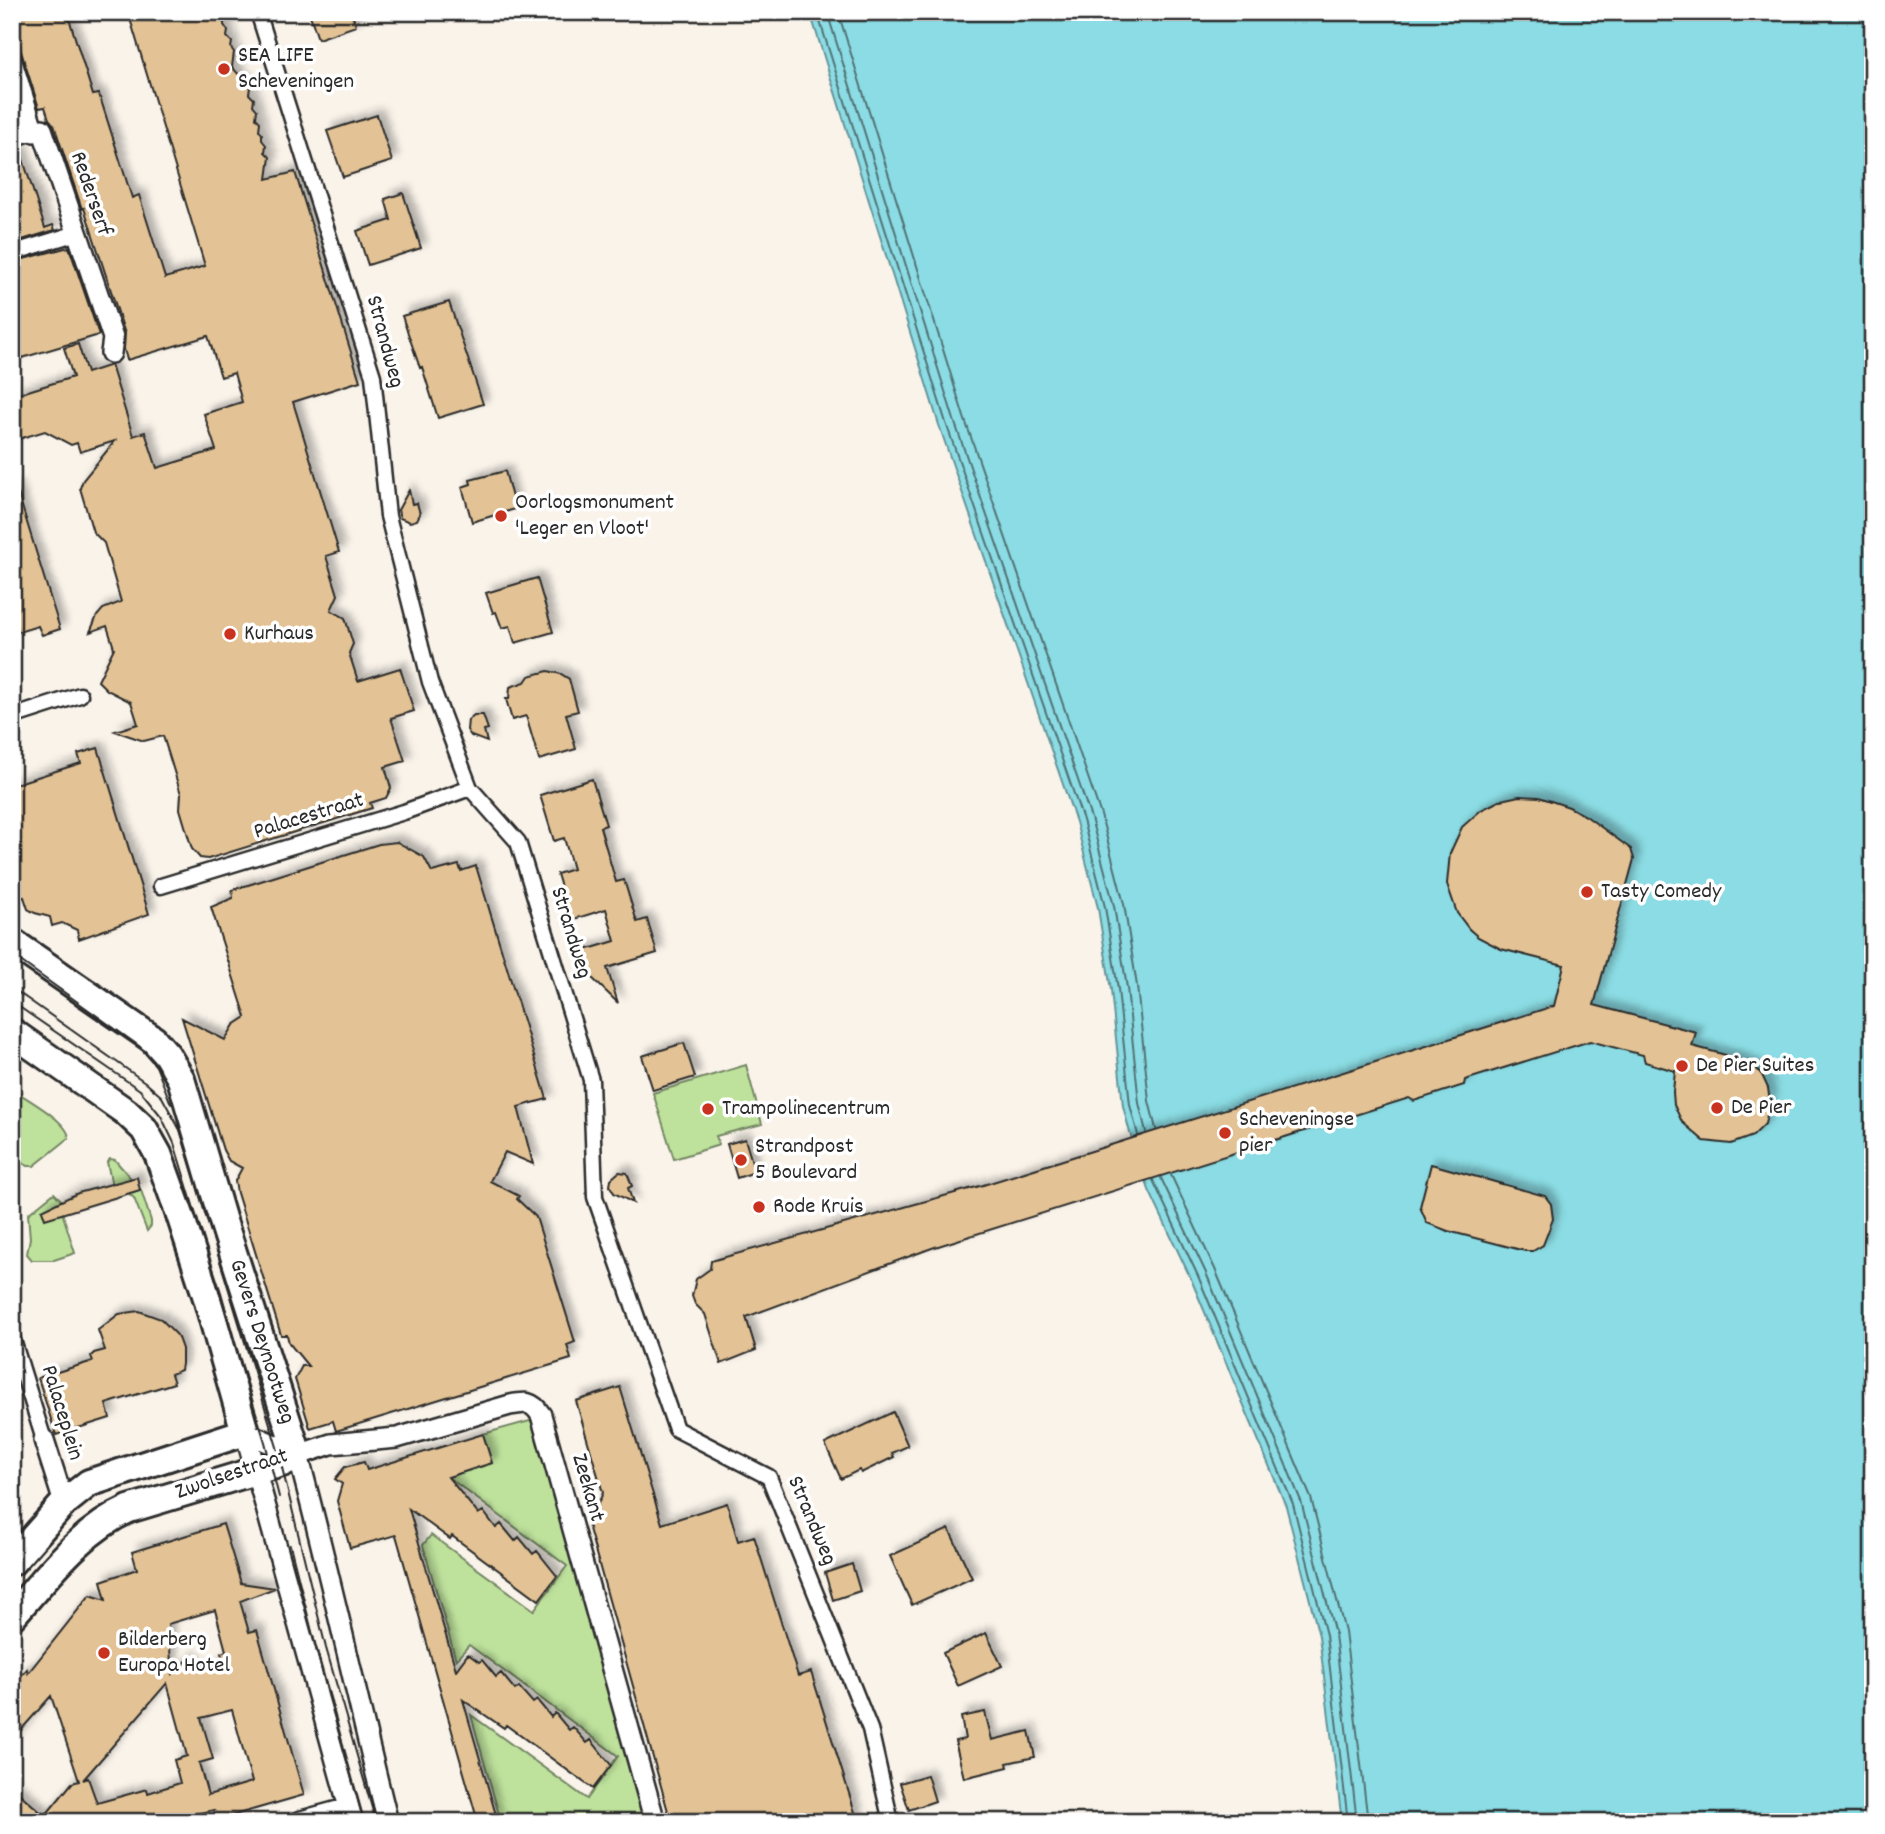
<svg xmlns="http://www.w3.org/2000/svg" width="1885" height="1834" viewBox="0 0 1885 1834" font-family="Dekko,sans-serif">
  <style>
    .green { fill: #bee29c; stroke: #748664; stroke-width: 2 }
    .water { fill: #8bdce4; stroke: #65959a; stroke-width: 2 }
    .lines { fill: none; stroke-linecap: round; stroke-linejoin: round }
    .shore { stroke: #517275; stroke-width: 2 }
    .building { fill: #e3c395; stroke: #2b2b2b; stroke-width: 2; fill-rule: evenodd; filter: url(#shadow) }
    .pedestrian-casing { stroke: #2b2b2b; stroke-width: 19 }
    .minor-casing { stroke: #2b2b2b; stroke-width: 24 }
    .secondary-casing { stroke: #2b2b2b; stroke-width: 32 }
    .pedestrian { stroke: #fff; stroke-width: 14 }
    .minor { stroke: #fff; stroke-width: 19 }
    .secondary { stroke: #fff; stroke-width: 26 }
    .tram { stroke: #2b2b2b; stroke-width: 2 }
    .poi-dot { fill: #c8321e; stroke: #fff; stroke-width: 2.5 }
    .labels { text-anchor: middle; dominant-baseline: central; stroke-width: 7; stroke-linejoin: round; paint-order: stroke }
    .poi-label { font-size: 23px; fill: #2b2b2b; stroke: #fff; text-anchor: start }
    .street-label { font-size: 23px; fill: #2b2b2b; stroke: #fff }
  </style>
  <defs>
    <filter id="shadow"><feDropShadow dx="6" dy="-6" stdDeviation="3.5" flood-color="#0004"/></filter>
  </defs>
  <rect width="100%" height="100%" fill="#f9f3ea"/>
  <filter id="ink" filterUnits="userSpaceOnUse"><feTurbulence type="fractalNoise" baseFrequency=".0143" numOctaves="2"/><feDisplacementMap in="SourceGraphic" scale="14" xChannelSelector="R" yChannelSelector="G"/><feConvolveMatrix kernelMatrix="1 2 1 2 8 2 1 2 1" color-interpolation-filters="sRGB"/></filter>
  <g filter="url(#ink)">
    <!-- green -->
    <path class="green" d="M746,1065L762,1124L716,1136L719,1145L674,1159L653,1093Z
      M12,1089C27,1099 68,1121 69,1138L34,1166H28L12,1158Z
      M110,1159L115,1160L141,1190L151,1221V1226L147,1231L134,1198L126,1191L114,1195L107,1162Z
      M54,1193L63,1202L62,1212L75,1253L54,1260H32L27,1254L30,1238L28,1214Z
      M537,1419L648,1822H501L471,1715L587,1799L618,1756L469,1645L456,1660L423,1545L431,1535L534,1610L567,1566L448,1477L492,1463L483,1434Z"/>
    <!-- water -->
    <path class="water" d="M810,12H1873V1822H1342L1319,1636L1286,1506L1191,1279L1149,1190L1130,1133L1123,1106L1111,990L1098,908L1076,822L939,425Z"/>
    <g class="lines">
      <!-- shore -->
      <path class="shore" d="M817,12L946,423L1083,820L1105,907L1118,989L1130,1105L1138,1135
        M827,12L954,420L1091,818L1114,906L1127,988L1139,1103L1146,1132
        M838,12L964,417L1101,815L1124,904L1137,986L1149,1101L1156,1129
        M1171,1175L1215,1269L1311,1498L1345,1632L1368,1822
        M1161,1178L1206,1273L1301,1501L1335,1634L1357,1822
        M1153,1180L1198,1276L1293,1504L1326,1635L1348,1822"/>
    </g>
    <!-- building -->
    <path class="building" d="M19,12H67L93,95L99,94L132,198L139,195L165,278L205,266L128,12H218L224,19V25L228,31L227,37L232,42L231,48L234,52L232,67L250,87L249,94L254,99L253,105L257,110L256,118L260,122L259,130L262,134V140L266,145L265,152L270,157L267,179L295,172L360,381L293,402L339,552L326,556L338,595L331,610L345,618L353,644L349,653L358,681L400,668L414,711L391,718L405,761L385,767L391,788L386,798L370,803L372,808L208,859L200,858L192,849L180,809L181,794L163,736L144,741L115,731L138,724L131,702L107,690L98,681L114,648L107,626L90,632L97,616L103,609L121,602L104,543L93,532L80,488L83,480L115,441L80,452L77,443L71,445L45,431L12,441V396L73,377L64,348L78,344L87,373L111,365L133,436L145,432L157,468L216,450L204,414L242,402L234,373L221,377L208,336L127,360L124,349L125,334L84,208L82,209L54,125L49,119L45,107L39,108L12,23V14Z
      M309,12H351L356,26L318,39Z
      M377,115L392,161L343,177L327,131Z
      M19,147L45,228L53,225L55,230L12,243V148Z
      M403,193L421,248L368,265L357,231L391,220L385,199Z
      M69,247L99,335L12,361V262Z
      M449,302L483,404L438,418L422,367L420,368L402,316Z
      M505,471L515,509L472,522L462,487L471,484L470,480Z
      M12,487H16L60,629L42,635L38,626L12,634Z
      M409,490L412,504L417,503L420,514L417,520L410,522L400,518L398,510Z
      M537,578L553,632L515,643L510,626L502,628L496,612L493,613L486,593Z
      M548,671L561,674L569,679L578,711L566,714L576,749L539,760L526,716L512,720L506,699H509L510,687L525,682L529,676Z
      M474,715H483L488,729L484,730L487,742L471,736L467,730L468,720Z
      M98,748L149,914L79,939L77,930L62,923L52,926L50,917L35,913L28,909L24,897L12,900V785L81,763L78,754Z
      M592,779L606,825L600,827L616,882L624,880L637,922L647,919L657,953L607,968L618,1003L590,976L582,951L615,941L606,909L571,920L557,874L573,869L564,838L554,841L540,795Z
      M1519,796L1539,797L1569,807L1586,816L1631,849L1634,859L1594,1005L1696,1032L1692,1046L1737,1058L1756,1068L1762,1075L1768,1088L1770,1102L1765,1124L1753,1136L1731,1144L1704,1141L1682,1122L1674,1105L1673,1092L1675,1071L1645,1062L1643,1055L1590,1041L1465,1080L1464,1085L1414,1101L1409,1098L932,1248L746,1317L756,1350L721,1364L705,1314L695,1304L692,1296L696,1279L710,1269L711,1261L980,1186L1554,1006L1564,965L1501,949L1478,937L1469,929L1457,913L1447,884L1450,853L1462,827L1481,810L1501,800Z
      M397,842L424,857L432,872L459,865L461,871L476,866L547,1099L518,1107L533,1164L505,1152L490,1181L519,1196L517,1199L536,1217L575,1342L567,1345L571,1359L336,1431L333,1421L310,1428L295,1379L302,1366H308L289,1343L287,1335H281L237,1193L235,1181L242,1168L229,1161L223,1150L182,1018L225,1040L234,1025L246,1017L211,907L233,898L232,890L379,844Z
      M684,1043L695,1077L653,1090L642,1056Z
      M745,1139L755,1172L737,1178L727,1144Z
      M1431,1164L1545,1196L1551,1204L1553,1219L1543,1245L1533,1251H1525L1448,1231L1427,1223L1420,1207Z
      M619,1172L627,1173L632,1186L628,1188L633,1203L614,1193L610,1186L611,1179Z
      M137,1177L140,1190L45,1219L42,1210L78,1193Z
      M139,1311L161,1319L177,1335L182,1349V1364L181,1370L171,1374L174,1383L106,1404L110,1418L56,1435L38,1378L93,1361L91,1356L94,1353L105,1350L98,1330L119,1314Z
      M620,1387L662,1524L727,1503L738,1541L754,1536L798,1676L811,1672L858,1822H671L588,1525L603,1493L576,1401Z
      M893,1412L908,1446L892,1453L894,1457L861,1473L859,1470L841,1479L825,1444Z
      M483,1434L492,1463L448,1477L478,1514L483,1511L496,1528L501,1524L515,1541L519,1537L533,1554L537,1551L557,1576L539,1600L452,1536L450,1539L409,1509L456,1670L468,1654L479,1662L482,1660L496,1677L501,1673L515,1690L519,1687L533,1703L537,1700L551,1717L555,1713L569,1730L573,1727L587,1743L591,1740L611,1765L593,1789L506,1725L504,1728L463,1700L498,1822H478L396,1535L350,1548L337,1501L342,1484L335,1479L345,1467L364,1462L367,1470Z
      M223,1524L241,1583L275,1588L240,1601L249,1632L257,1630L304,1795L217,1820L214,1810L191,1815L176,1822H12V1787L45,1816L72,1783L79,1781L51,1696L12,1740V1686L27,1669L28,1673L90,1595L106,1600L101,1581L137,1569L132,1552ZM215,1610L226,1651L221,1653L224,1662L199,1669L190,1658L172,1674L168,1624ZM167,1683L187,1756L174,1760L180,1783L148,1793L147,1789L97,1803L88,1778L83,1780ZM232,1710L252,1782L208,1795L199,1763L213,1759L201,1718Z
      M949,1529L972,1578L912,1605L890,1556Z
      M852,1564L860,1591L833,1600L825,1573Z
      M986,1633L1002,1666L958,1686L943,1653Z
      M985,1712L992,1740L1029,1731L1035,1757L1007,1763L1008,1767L964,1778L955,1741L965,1739L961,1717Z
      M927,1775L935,1801L909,1810L900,1783Z"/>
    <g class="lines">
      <!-- pedestrian casing -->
      <g class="pedestrian-casing">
        <path id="pedestrian" d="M258,12L373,376L388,516L430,682L470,788L518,842L591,1080L595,1197L676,1429L769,1477L870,1729L891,1822
          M12,139L34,132
          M12,253L77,233
          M12,717L80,695
          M161,886L404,812L470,788
          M12,1337L44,1440"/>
      </g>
      <!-- minor casing -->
      <g class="minor-casing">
        <path id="minor" d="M12,62L34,132L42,129L113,338L111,353
          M245,1432L353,1822
          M245,1432L298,1455
          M44,1440L64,1503
          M298,1455L331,1444L397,1438L510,1405C526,1402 532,1401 541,1415L655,1822
          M298,1455C331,1577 357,1700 388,1822
          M298,1822L349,1808"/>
      </g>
      <!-- secondary casing -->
      <g class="secondary-casing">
        <g id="secondary">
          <path id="s1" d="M12,942L154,1040L167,1055L181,1079L222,1218L298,1455L282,1463L129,1509C80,1531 47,1577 12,1616"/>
          <path d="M12,1032L126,1112L144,1129L158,1154L181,1218L207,1298L245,1432L89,1483L64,1503L12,1562"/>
        </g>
      </g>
      <!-- pedestrian -->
      <use href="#pedestrian" class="pedestrian"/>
      <!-- minor -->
      <use href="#minor" class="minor"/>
      <!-- secondary -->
      <use href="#secondary" class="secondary"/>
      <!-- tram -->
      <path class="tram" d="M12,955L139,1046L156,1066L171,1104
        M12,988L145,1082L162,1097L180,1130L277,1447L326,1648L376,1822
        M12,1002L140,1090L161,1116L174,1143L265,1442L279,1497
        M290,1545L328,1695L364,1822"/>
    </g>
  </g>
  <!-- markers -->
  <g class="poi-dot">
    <circle cx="224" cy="69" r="7"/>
    <circle cx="501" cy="516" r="7"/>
    <circle cx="230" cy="634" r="7"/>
    <circle cx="1587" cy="892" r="7"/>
    <circle cx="1682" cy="1066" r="7"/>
    <circle cx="1717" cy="1108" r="7"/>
    <circle cx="708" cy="1109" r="7"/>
    <circle cx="1225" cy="1133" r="7"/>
    <circle cx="741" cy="1160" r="7"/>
    <circle cx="759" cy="1207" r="7"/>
    <circle cx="104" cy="1653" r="7"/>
  </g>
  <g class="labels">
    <!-- poi labels -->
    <g class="poi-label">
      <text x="238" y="56">SEA LIFE<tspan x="238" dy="26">Scheveningen</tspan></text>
      <text x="515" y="503">Oorlogsmonument<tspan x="515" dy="26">'Leger en Vloot'</tspan></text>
      <text x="244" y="634">Kurhaus</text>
      <text x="1601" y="892">Tasty Comedy</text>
      <text x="1696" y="1066">De Pier Suites</text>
      <text x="1731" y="1108">De Pier</text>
      <text x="722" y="1109">Trampolinecentrum</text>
      <text x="1239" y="1120">Scheveningse<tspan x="1239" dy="26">pier</tspan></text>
      <text x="755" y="1147">Strandpost<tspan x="755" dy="26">5 Boulevard</tspan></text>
      <text x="773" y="1207">Rode Kruis</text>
      <text x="118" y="1640">Bilderberg<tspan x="118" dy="26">Europa Hotel</tspan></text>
    </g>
    <!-- street labels -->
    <g class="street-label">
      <text transform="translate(90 194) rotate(71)">Rederserf</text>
      <text transform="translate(384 342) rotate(75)">Strandweg</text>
      <text transform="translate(309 817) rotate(-17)">Palacestraat</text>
      <text transform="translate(570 933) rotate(73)">Strandweg</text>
      <text stroke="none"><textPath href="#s1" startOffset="495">Gevers Deynootweg</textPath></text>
      <text transform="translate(61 1413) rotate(73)">Palaceplein</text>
      <text transform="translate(232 1475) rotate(-19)">Zwolsestraat</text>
      <text transform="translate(587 1488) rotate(74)">Zeekant</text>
      <text transform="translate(811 1521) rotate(67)">Strandweg</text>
    </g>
  </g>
  <!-- margin -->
  <rect width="1885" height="1834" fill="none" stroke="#fff" stroke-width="42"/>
  <rect x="21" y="21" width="1843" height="1792" fill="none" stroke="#2b2b2b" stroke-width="2.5" filter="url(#ink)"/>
</svg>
